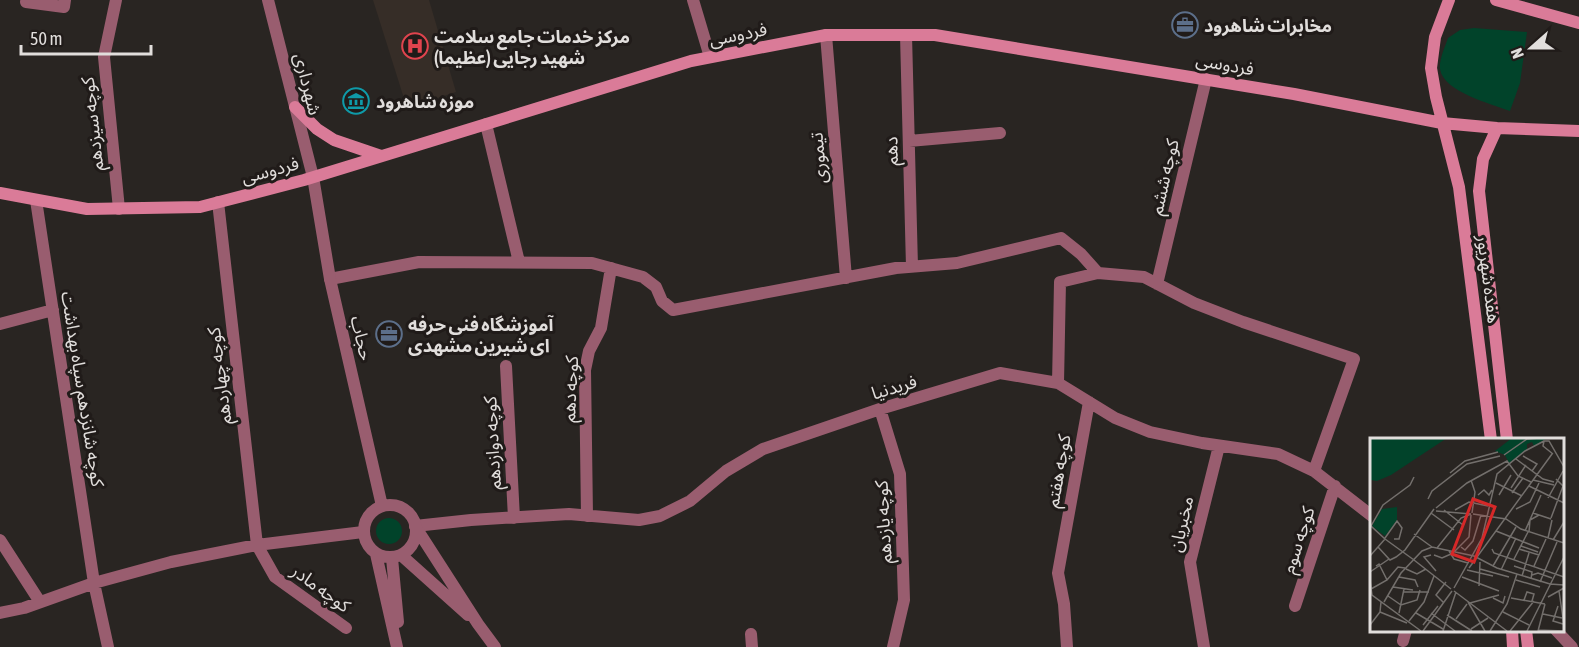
<svg xmlns="http://www.w3.org/2000/svg" width="1579" height="647" viewBox="0 0 1579 647" font-family="'Asap Condensed','Noto Sans Arabic',sans-serif">
  <style>
    .built { fill: #362d27 }
    .green { fill: #01432a }
    .lines { fill: none; stroke-linecap: round; stroke-linejoin: round }
    .minor { stroke: #995d6f; stroke-width: 12 }
    .tertiary { stroke: #995d6f; stroke-width: 12 }
    .secondary { stroke: #da7b98; stroke-width: 12 }
    .labels { text-anchor: middle; dominant-baseline: central; stroke-width: 6; stroke-linejoin: round; paint-order: stroke }
    .poi-label { font-size: 18px; font-weight: bold; fill: #e1dedc; stroke: #201b19; text-anchor: start }
    .street-label { font-size: 18px; fill: #e1dedc; stroke: #201b19 }
    .inset-road { fill: none; stroke: #736f6c; stroke-width: 1.5 }
    .view { fill: #d62828; fill-opacity: 0.15; stroke: #d62828; stroke-width: 3 }
    .inset-edge { fill: none; stroke: #e1dedc; stroke-width: 3 }
  </style>
  <rect width="100%" height="100%" fill="#292522"/>
  <!-- built -->
  <path class="built" d="M373,0H429L456,92L407,108Z"/>
  <!-- green -->
  <path class="green" d="M1474,28L1527,32L1520,83L1510,111C1492,104 1443,92 1440,69C1439,59 1445,47 1448,38L1460,30Z
    M376 531a13 13 0 1 1 26 0a13 13 0 1 1-26 0Z"/>
  <g class="lines">
    <!-- minor -->
    <path class="minor" d="M116,0L104,57L119,209
      M693,0L710,57
      M26,2L64,7L65,0
      M826,35L846,278
      M906,35L912,267
      M486,124L519,262
      M909,141L1000,133
      M36,200L94,583L108,647
      M218,202L257,545L275,577L346,628
      M330,279L419,262L592,263L643,277L656,287L662,301L673,310L896,268L957,263L1061,238L1081,254L1098,273L1144,277L1194,303L1243,322L1354,359L1314,471
      M1157,284L1206,79
      M0,324L53,310
      M506,366L514,518
      M1058,383L1060,282L1098,273
      M880,409L900,474L904,600L893,647
      M587,516L585,370L589,351L601,328L611,268
      M415,526L471,520L569,514L639,520L660,516L690,501L726,471L763,449L880,409L1000,373L1058,383L1115,418L1150,432L1202,443L1278,454L1314,471L1372,516
      M0,540L40,602
      M1295,606L1335,486
      M0,613L24,608L94,583L171,562L257,545L363,532
      M1556,630L1572,647
      M751,634L752,647
      M1403,641L1406,630
      M1067,647L1064,604L1058,573L1089,402
      M1204,647L1190,562L1219,446"/>
    <!-- tertiary -->
    <path class="tertiary" d="M268,0L313,177L330,279L382,506
      M364 531a26 26 0 1 1 52 0a26 26 0 1 1-52 0Z
      M415,526L478,624L495,647
      M376,554L397,647
      M401,555L468,615
      M392,558L398,622"/>
    <!-- secondary -->
    <path class="secondary" d="M1449,0L1435,37L1431,68L1436,97L1459,187L1491,440
      M1496,0L1579,23
      M295,107L317,129L334,140L381,156
      M1497,128L1483,159L1479,191L1507,440
      M0,193L87,209L200,207L304,180L691,61L826,35H935L1294,94L1442,123L1497,128L1579,131
      M1512,630L1513,647
      M1526,630L1528,647"/>
  </g>
  <!-- icons -->
  <defs>
    <g id="office-ring" transform="scale(1.35)"><circle r="9.5" fill="#201b19" stroke="#5c6f8a" stroke-width="1.5"/><path d="M-6-3h4V-5.5h4V-3h4V5H-6ZM-1-4.5V-3h2v-1.5ZM-6 0V1H6V0Z" fill="#5c6f8a"/></g>
    <g id="hospital-ring" transform="scale(1.35)"><circle r="9.5" fill="#201b19" stroke="#e0444e" stroke-width="1.5"/><path d="M-5-5h3v3.5h4V-5h3V5h-3V1.5h-4V5h-3Z" fill="#e0444e"/></g>
    <g id="museum-ring" transform="scale(1.35)"><circle r="9.5" fill="#201b19" stroke="#0f9aa8" stroke-width="1.5"/><path d="M0-6L6-3V-2H-6V-3ZM-5-1h2V3h-2ZM-1-1h2V3h-2ZM3-1h2V3H3ZM-6 4H6V6H-6Z" fill="#0f9aa8"/></g>
  </defs>
  <g fill-rule="evenodd">
    <use href="#office-ring" x="1185" y="25"/>
    <use href="#hospital-ring" x="415" y="46"/>
    <use href="#museum-ring" x="356" y="101"/>
    <use href="#office-ring" x="389" y="334"/>
  </g>
  <g class="labels">
    <!-- poi labels -->
    <g class="poi-label">
      <text x="1204" y="25">مخابرات شاهرود</text>
      <text x="434" y="36">مرکز خدمات جامع سلامت<tspan x="434" dy="21">شهید رجایی (عظیما)</tspan></text>
      <text x="376" y="101">موزه شاهرود</text>
      <text x="408" y="324">آموزشگاه فنی حرفه<tspan x="408" dy="21">ای شیرین مشهدی</tspan></text>
    </g>
    <!-- street labels -->
    <g class="street-label">
      <text transform="translate(738 34) rotate(-11)">فردوسی</text>
      <text transform="translate(1225 64) rotate(10)">فردوسی</text>
      <text transform="translate(308 84) rotate(76)">شهرداری</text>
      <text transform="translate(92 124) rotate(-96)">کوچه سیزدهم</text>
      <text transform="translate(891 151) rotate(-91)">دهم</text>
      <text transform="translate(818 158) rotate(-95)">تیموری</text>
      <text transform="translate(270 170) rotate(-15)">فردوسی</text>
      <text transform="translate(1164 177) rotate(-77)">کوچه ششم</text>
      <text transform="translate(1489 279) rotate(83)">هفده شهریور</text>
      <text transform="translate(362 338) rotate(77)">حجاب</text>
      <text transform="translate(219 376) rotate(-97)">کوچه چهاردهم</text>
      <text transform="translate(894 387) rotate(-16)">فریدنیا</text>
      <text transform="translate(83 389) rotate(81)">کوچه شانزدهم سپاه بهداشت</text>
      <text transform="translate(570 389) rotate(-87)">کوچه دهم</text>
      <text transform="translate(492 443) rotate(-93)">کوچه دوازدهم</text>
      <text transform="translate(1058 471) rotate(-80)">کوچه هفتم</text>
      <text transform="translate(883 522) rotate(-93)">کوچه یازدهم</text>
      <text transform="translate(1181 524) rotate(-77)">مخبریان</text>
      <text transform="translate(1298 540) rotate(-72)">کوچه سوم</text>
      <text transform="translate(321 588) rotate(36)">کوچه مادر</text>
    </g>
  </g>
  <!-- overview -->
  <g transform="translate(1370 438)">
    <rect width="194" height="194" fill="#292522"/>
    <path d="M0,0H77L21,37L7,43L0,42ZM142,0H177L164,8L162,4L157,6V11L139,25L135,17L125,13ZM27,69V82L15,98L2,88L12,71Z" fill="#01432a"/>
    <path class="inset-road" d="M183,16L173,8L174,3H179L194,29M134,17L157,1L170,0M153,18L167,26L162,33M146,21L173,41L184,44M80,35L95,23L128,14M101,42L105,54L102,75M163,42L184,47M126,45L152,58M159,48L194,65M141,50L156,27M142,55L153,40M108,57L114,52L119,57L122,52M129,57L141,37M178,60L193,33M58,61L62,53L97,26L130,18M66,70L97,45L137,23L148,38L161,44M146,71L160,64L169,45M74,72L93,87M85,72L99,64L118,68M66,73L101,76M61,75L84,92M163,75L181,81M103,76L136,81L151,91L194,105M181,80L193,48L186,41M126,93L169,110M155,93L171,57M159,94L160,82L169,77M44,96L62,109M15,100L27,83L32,90L29,101H24M178,100L182,82M15,101L1,88L13,67L40,47L44,39M15,101L44,122M183,102L194,84M151,108L168,114M8,109L20,122L26,119L35,112L64,71M91,109L95,112L103,103L111,77M67,110L91,80L101,76M122,111L124,115L194,139M149,111L169,117M79,113L84,121L98,125M84,114L99,99L101,77M61,117L54,119L66,133M64,117L72,120L81,116M0,118L15,101M144,121L158,94M44,122L81,151M123,128L146,89M144,128L162,134L161,141M164,128L176,101M99,130L182,16M36,131L47,136L56,131M110,131L139,139M97,132L123,138M131,132L146,100M0,134L19,121M162,137L168,135L182,140M152,138L159,115M29,139L45,142L48,149M92,139L129,153M0,142L2,157L51,193M17,142L28,129L35,130M146,142L170,149M170,144L187,104M109,148L110,124M23,149L43,152M84,150L112,100L127,36L155,13L174,3M1,151L17,142L9,126L6,128M84,153L137,193M189,153L194,187M34,154H59M18,158L31,167L47,162L50,152M178,159L194,150M123,160L133,165L135,158M141,160L175,166M154,162L157,154L164,156L162,163M14,164L31,135L52,113L62,109L104,118L127,130L180,146L194,147M98,164L115,193M74,165L66,157L76,144M100,165L129,157M188,168L183,183L193,186M10,174L37,185M133,174L159,187M29,175L34,151M46,175L73,191M61,175L85,193M173,176L192,180M77,177L102,193M86,181L97,166M39,183L54,164L64,138M0,187L10,174L11,164M53,187L68,168M101,191L118,180M168,192L194,193M53,193L82,153M73,193L86,154M120,193L137,166L147,136M140,193L164,163M157,193L194,119M168,193L175,166"/>
    <path class="view" d="M103,61L125,69L104,124L82,116Z"/>
    <rect width="194" height="194" class="inset-edge"/>
  </g>
  <!-- north arrow -->
  <g transform="translate(1531 48) rotate(249)" stroke="#201b19" stroke-width="4.5" paint-order="stroke">
  <path d="M0-4.5L10 22L0 15L-10 22Z" fill="#e1dedc"/>
  <text y="-9" font-size="16" font-weight="bold" text-anchor="middle" fill="#e1dedc">N</text>
  </g>
  <!-- scale -->
  <path d="M21 45v9h130v-9" fill="none" stroke="#e1dedc" stroke-width="3"/>
  <text x="30" y="45" font-size="18" fill="#e1dedc" stroke="#201b19" stroke-width="4.5" paint-order="stroke">50 m</text>
</svg>
